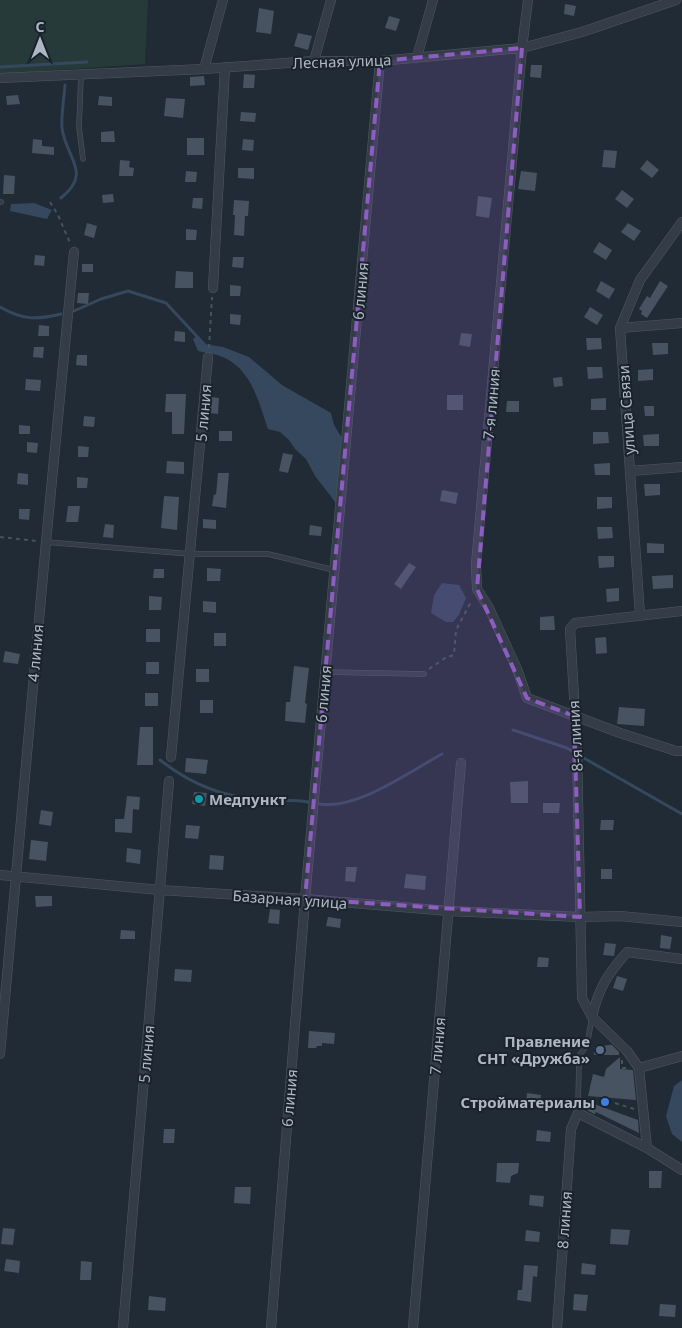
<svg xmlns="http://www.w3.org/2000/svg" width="682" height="1328" viewBox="0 0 682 1328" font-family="'Noto Sans',sans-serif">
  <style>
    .green { fill: #263a3a }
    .water { fill: #35485d }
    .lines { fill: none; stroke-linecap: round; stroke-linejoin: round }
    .stream { stroke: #35485d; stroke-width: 3 }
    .building { fill: #475360 }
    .service-casing { stroke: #4f5862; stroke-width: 5.5 }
    .minor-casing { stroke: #4f5862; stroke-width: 10 }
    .path { stroke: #425657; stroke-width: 2; stroke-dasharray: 4 4; stroke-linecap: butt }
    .service { stroke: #343d47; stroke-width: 4.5 }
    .minor { stroke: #343d47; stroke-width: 9 }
    .marked { fill: #8d5dc1; fill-opacity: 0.2; stroke: #8d5dc1; stroke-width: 4; stroke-dasharray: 10 6; stroke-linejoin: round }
    .culture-dot { fill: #0f9aa8; stroke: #1a222c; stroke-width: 2 }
    .service-dot { fill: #5c6f8a; stroke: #1a222c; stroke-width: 2 }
    .shop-dot { fill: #3f7fe0; stroke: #1a222c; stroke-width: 2 }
    .labels { text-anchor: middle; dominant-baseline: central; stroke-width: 4; stroke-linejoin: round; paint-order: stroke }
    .street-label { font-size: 15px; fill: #aeb8c4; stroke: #1a222c }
    .poi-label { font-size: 15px; font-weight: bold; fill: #aeb8c4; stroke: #1a222c; text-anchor: end }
  </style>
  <rect width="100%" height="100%" fill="#212b36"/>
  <!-- green -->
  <path class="green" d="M0,0H148L145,64L0,74Z"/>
  <!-- water -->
  <path class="water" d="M34,203L52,210L47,219L10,211L11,204Z
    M197,336L204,344L223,347L249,357L282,385L331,413L334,425L345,443L341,495L336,503L315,476L306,459L295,449L289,440L280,432L268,429C259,403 252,371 225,358C217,354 207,353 198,351L193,339Z
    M442,583L459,585L466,598L459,615L453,622H446L431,613L434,595Z
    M682,1080V1142L672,1134L666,1116L674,1086Z"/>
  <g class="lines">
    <!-- stream -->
    <path class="stream" d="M0,67L87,62
      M61,198C93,172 66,159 62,128C61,115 64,99 65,85
      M0,307C23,320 36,320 61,314
      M74,311L101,299L128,291L166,303L204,344
      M513,730L567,748L572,751
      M582,757L682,814
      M160,760C192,785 225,798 266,800C280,801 294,799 308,802
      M320,804C357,810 409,772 442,754"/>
  </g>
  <!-- building -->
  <path class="building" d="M565,4L576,6L574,16L564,14Z
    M259,8L274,11L271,34L256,32Z
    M389,16L400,19L396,31L385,28Z
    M298,33L312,36L308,50L294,46Z
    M531,65H542L541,78L530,77Z
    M244,74L255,75L254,88H243Z
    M204,76L205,85L190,86V77Z
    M18,95L20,104L7,105L6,96Z
    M99,96L112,97V106L98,105Z
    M166,98L185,99L183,118L164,116Z
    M241,112L256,113L255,122L240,121Z
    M114,131L115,142H101V132Z
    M187,138H204V155H187Z
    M33,139L42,140V146L54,147V155L32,153Z
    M243,139L254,140L253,151L242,150Z
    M604,150L617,151L615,168L602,167Z
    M120,160L130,161L129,167L134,168L133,176H119Z
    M647,160L659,170L652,178L640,169Z
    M238,168H254V179L238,178Z
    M186,171L197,172L196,182H185Z
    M521,171L537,173L535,191L518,189Z
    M4,175L15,176L14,194H3Z
    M622,190L634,199L627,208L615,199Z
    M113,194L114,202L103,203L102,195Z
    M478,196L492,198L489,218L476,216Z
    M193,198H203L202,209L192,208Z
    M234,200L249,201L248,216H245L244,236L234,235L235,215H233Z
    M87,223L97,226L94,238L84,235Z
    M628,223L641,231L634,241L621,232Z
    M186,229L197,230L196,240H186Z
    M599,242L612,250L606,260L593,252Z
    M35,255L45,256L44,266L34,265Z
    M233,257H244L243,268L232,267Z
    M82,264H93V272H82Z
    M176,271L193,272V288H175Z
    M601,281L615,289L609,299L596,291Z
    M660,281L668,286L647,318L641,314L642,311L639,309L647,296L650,298Z
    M230,285L241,286L240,296H230Z
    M78,293H89L88,304L77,303Z
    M590,307L603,315L597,325L584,317Z
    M230,314L241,315L240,325L230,324Z
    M39,325L49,326V336H38Z
    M175,331L185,332V342L174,341Z
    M461,333L472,334L470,347L459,345Z
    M586,338H601L602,349L587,350Z
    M652,343H668V354L653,355Z
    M34,347H44L43,358L33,357Z
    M77,355H87V366L76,365Z
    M587,367H602L603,378L588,379Z
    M653,369V380L638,381V370Z
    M562,377L563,386L554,387L553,378Z
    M26,379L41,380L40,391L25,390Z
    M166,394H186L184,434H172V412H165Z
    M447,395H463V410H447Z
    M211,397L219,398L218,414L209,413Z
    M606,398V410H591V399Z
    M507,401H519V412H506Z
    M644,406H654V416H645Z
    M84,416L95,417L94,427L83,426Z
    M19,425L30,426V434H19Z
    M219,431H232V441H219Z
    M593,432H608L609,443L593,444Z
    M659,434V446H644L643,435Z
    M27,442L38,443L37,453L27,452Z
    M78,446L89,447L88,457H78Z
    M283,453L293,455L288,473L279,471Z
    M167,461L184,462V474L166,473Z
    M610,463V475H595L594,464Z
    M18,473L28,474V485L17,484Z
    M218,473H229L226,508L212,506L214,494L216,495Z
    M77,477L88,478L87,488H77Z
    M644,484H660V495L645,496Z
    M442,490L458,493L456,504L440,501Z
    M164,496L179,497L177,530L161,528Z
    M597,497H612V508L597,509Z
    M68,506H80L78,522H66Z
    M19,509H30L29,520L19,519Z
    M203,519L216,520V529L203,528Z
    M105,524L114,525L113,538L103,537Z
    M310,525L322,527L321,536L309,535Z
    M597,527H612L613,538L598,539Z
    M647,543L664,544V553H647Z
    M598,556H614V567L599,568Z
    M409,563L416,567L401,589L394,584Z
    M207,568L221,569L220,581H207Z
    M154,569H164V578H153Z
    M673,575V588L653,589L652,576Z
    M619,588V601L607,602L606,589Z
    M149,596L162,597L161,610H149Z
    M203,601L216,602V613L203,612Z
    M554,616L555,630H540V617Z
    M146,629H160V642H146Z
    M214,633H226V646H214Z
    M606,637L607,653L596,654L595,638Z
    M5,651L20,654L18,664L3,662Z
    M146,662H159V674H146Z
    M294,666L309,668L305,703L307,704L305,723L285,721L286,702H290Z
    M196,669H209V682H196Z
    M145,693H158V706H145Z
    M200,700H213V713H200Z
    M619,707L645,709L644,726L617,724Z
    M140,727H153V765H137Z
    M186,758L208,760L206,774L185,772Z
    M528,781V803H511L510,782Z
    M194,792L207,793L205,806L192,804Z
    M127,796L140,797L139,810L133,809L132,833L115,832V819H124Z
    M543,803H560L559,813H543Z
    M41,810L53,812L51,826L39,824Z
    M601,820H614L613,830H600Z
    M186,825L200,826L198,839L185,838Z
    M31,840L48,842L46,861L29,859Z
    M127,848L141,850L140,864L126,862Z
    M210,855L224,856L223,870L209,869Z
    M346,867H357L355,882L345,881Z
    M601,869H612V879H601Z
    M406,874L426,876L425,890L404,888Z
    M35,896H52V906L36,907Z
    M270,909L280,910L279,924L268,923Z
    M328,917L341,919L340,928L326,926Z
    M121,930L135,931V939H120Z
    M661,935L672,937L670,949L660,948Z
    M605,943L616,944L614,956L603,955Z
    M538,957L549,958L548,967H537Z
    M175,969L192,970L191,982L174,981Z
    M617,976L627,979L623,991L613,988Z
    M309,1031L335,1033L334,1044L322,1043V1046H317L316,1048H308Z
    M609,1045H612L619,1052V1055H594V1047Z
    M620,1057V1069L633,1070L636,1100L588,1096L593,1074L604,1077L606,1069Z
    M527,1093L541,1095L540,1105L526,1104Z
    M586,1101L638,1120L639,1133L596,1112L595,1114H594L585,1109Z
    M164,1129H175L174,1143H163Z
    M537,1130L551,1132L550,1142L536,1141Z
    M497,1163H519L518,1173L511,1176L510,1183L496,1182Z
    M649,1171H662L661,1188H649Z
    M235,1187H251L250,1204L234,1203Z
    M530,1195L544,1196L543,1207L529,1205Z
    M3,1228L15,1229L13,1245L1,1244Z
    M611,1229L630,1230L628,1245L610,1244Z
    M526,1230L540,1232L539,1242L525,1241Z
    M6,1259L20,1261L19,1273L4,1271Z
    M81,1261L92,1262L91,1280H80Z
    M582,1263L596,1265L595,1275L581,1274Z
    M524,1265L538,1266L537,1277L533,1276L531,1302L517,1300L518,1290H522Z
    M574,1294L588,1295L586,1311L573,1310Z
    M149,1296L166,1298L165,1311L148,1310Z
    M660,1304L676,1305L675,1317L659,1316Z"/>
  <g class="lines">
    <!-- service casing -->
    <g class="service-casing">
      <path id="service" d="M81,75L79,127L83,159
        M0,202H1
        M46,542L190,554H268L334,570
        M325,672L424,674
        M578,1113L579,1056L587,1045L592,1017"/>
    </g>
    <!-- minor casing -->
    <g class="minor-casing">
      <path id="minor" d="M528,0L522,48L476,564L477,589L489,608L517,669L527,698L620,733L676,751H682
        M417,57L433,0
        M314,61L331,0
        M204,69L223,0
        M0,78L204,69L314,61H380L522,48L582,32L676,0
        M213,288L225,67
        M620,328L682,323
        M630,471L682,467
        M640,615L620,328L640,280L682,222
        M171,757L208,357
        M0,875L160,890L305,899L449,911L580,917L620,916L682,922
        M592,1017C599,987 607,975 627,952L682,959
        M0,1054L46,542L74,252
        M639,1068L682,1056
        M647,1148L639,1068L627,1051L592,1017L582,998L577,747L570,629L575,623L682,611
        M123,1328L169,781
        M271,1328L305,899L380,61
        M413,1328L461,763
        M557,1328L571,1129L578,1113L647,1148L682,1170"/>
    </g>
    <!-- path -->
    <path class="path" d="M50,202L58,215L70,243
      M209,348L212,297
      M0,537L37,541
      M429,669L445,658L454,655L456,630L472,600
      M622,1060V1068H627
      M615,1103L634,1109"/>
    <!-- service -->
    <use href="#service" class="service"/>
    <!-- minor -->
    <use href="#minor" class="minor"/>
  </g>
  <!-- marked area -->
  <path class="marked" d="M522,48L477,589L527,698L574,716L580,917L305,899L380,61Z"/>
  <!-- markers -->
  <circle class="culture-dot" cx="199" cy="799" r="5"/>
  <circle class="service-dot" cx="600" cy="1050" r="5"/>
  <circle class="shop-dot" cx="605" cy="1102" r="5"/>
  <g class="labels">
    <!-- street labels -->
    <g class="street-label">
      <text transform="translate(342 61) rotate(-2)">Лесная улица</text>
      <text transform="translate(360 291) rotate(-85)">6 линия</text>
      <text transform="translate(491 404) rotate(-85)">7-я линия</text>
      <text transform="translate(626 410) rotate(-94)">улица Связи</text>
      <text transform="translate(203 413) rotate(-85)">5 линия</text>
      <text transform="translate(35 653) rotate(-85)">4 линия</text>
      <text transform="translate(323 694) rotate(-85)">6 линия</text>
      <text transform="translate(575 736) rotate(-93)">8-я линия</text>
      <text transform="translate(290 899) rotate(4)">Базарная улица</text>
      <text transform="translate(437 1046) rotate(-85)">7 линия</text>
      <text transform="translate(146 1054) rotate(-85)">5 линия</text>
      <text transform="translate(289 1098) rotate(-85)">6 линия</text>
      <text transform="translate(564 1220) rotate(-86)">8 линия</text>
    </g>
    <!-- poi labels -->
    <g class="poi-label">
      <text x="209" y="799" text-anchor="start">Медпункт</text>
      <text x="590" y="1041">Правление<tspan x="590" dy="17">СНТ «Дружба»</tspan></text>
      <text x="595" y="1102">Стройматериалы</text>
    </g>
  </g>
  <!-- north arrow -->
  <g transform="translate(40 40)" stroke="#1a222c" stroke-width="4" paint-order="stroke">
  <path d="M0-4L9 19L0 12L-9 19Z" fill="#aeb8c4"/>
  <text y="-8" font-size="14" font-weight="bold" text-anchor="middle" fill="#aeb8c4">С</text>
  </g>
</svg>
